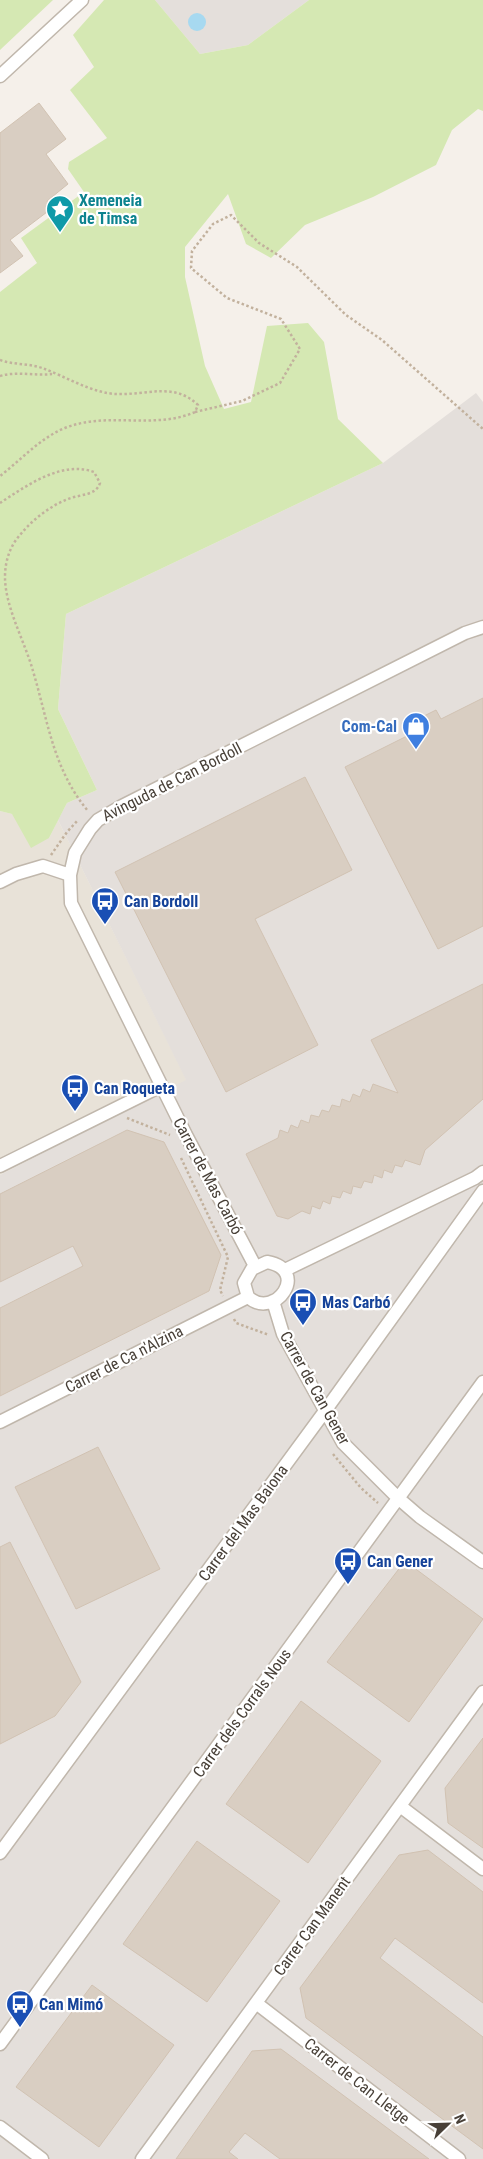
<svg xmlns="http://www.w3.org/2000/svg" width="483" height="2159" viewBox="0 0 483 2159" font-family="'Roboto Condensed',sans-serif">
  <style>
    .residential { fill: #e8e2d8 }
    .industrial { fill: #e4dfdb }
    .green { fill: #d5e8b3 }
    .water { fill: #a7d9f0 }
    .building { fill: #d9cec2; stroke: #d1c2b2 }
    .lines { fill: none; stroke-linecap: round; stroke-linejoin: round }
    .street-casing { stroke: #c0b7ac; stroke-width: 15 }
    .path { stroke: #c2b19d; stroke-width: 2.5; stroke-dasharray: 2.5 2.5; stroke-linecap: butt }
    .street { stroke: #fff; stroke-width: 12 }
    .labels { text-anchor: middle; dominant-baseline: central; stroke-width: 4.5; stroke-linejoin: round; paint-order: stroke }
    .culture-label { font-size: 16px; font-weight: bold; fill: #0d838f; stroke: #fff; text-anchor: start }
    .shop-label { font-size: 16px; font-weight: bold; fill: #366cbe; stroke: #fff; text-anchor: end }
    .street-label { font-size: 16px; fill: #484038; stroke: #fff }
    .transit-label { font-size: 16px; font-weight: bold; fill: #164399; stroke: #fff; text-anchor: start }
  </style>
  <rect width="100%" height="100%" fill="#f5f0ea"/>
  <!-- residential -->
  <path class="residential" d="M0,811L12,814L49,838L58,820L187,1081L0,1175Z"/>
  <!-- industrial -->
  <path class="industrial" d="M155,0H309L248,45L200,54Z
    M476,393L483,402V2159H0V1175L186,1080L58,820L67,803L97,790L58,709L66,614L383,463Z"/>
  <!-- green -->
  <path class="green" d="M0,0H53L0,50Z
    M104,0H155L200,54L248,45L309,0H483V111L478,109L452,130L436,165L373,197L305,225L271,258L246,244L228,194L185,247V277L205,366L224,409L251,402L267,326L308,323L324,342L338,419L383,463L66,614L58,709L97,790L67,803L49,838L31,848L12,814L0,811V292L37,263L21,238L84,192L68,169L69,162L107,138L70,90L94,67L73,35Z"/>
  <!-- water -->
  <path class="water" d="M188 22a9 9 0 1 1 18 0a9 9 0 1 1-18 0Z"/>
  <!-- building -->
  <path class="building" d="M39,103L66,139L46,154L68,184L47,201L51,209L10,240L23,256L0,273V133Z
    M483,698V926L438,949L345,767L429,725L424,716L436,710L441,719Z
    M305,777L352,870L255,919L318,1045L226,1092L115,872Z
    M483,984V1099L425,1150L420,1165L405,1160L402,1167L395,1165L392,1173L384,1170L382,1178L374,1175L372,1183L364,1181L361,1188L353,1186L351,1194L343,1191L340,1198L332,1196L330,1204L323,1201L320,1209L312,1206L310,1214L302,1211L288,1219L277,1216L246,1154L278,1138L280,1130L288,1133L291,1125L298,1128L301,1120L309,1123L311,1115L319,1117L322,1110L329,1112L332,1105L340,1107L342,1099L350,1102L353,1094L360,1097L363,1089L370,1092L373,1084L398,1093L371,1040Z
    M127,1130L164,1142L221,1255L209,1291L0,1396V1308L83,1266L73,1246L0,1282V1194Z
    M98,1447L160,1569L76,1609L15,1487Z
    M10,1542L81,1682L55,1716L0,1744V1547Z
    M405,1561L483,1619L409,1722L327,1662Z
    M301,1701L381,1761L308,1863L226,1804Z
    M483,1738V1848L448,1823L445,1788Z
    M197,1841L280,1901L207,2002L123,1944Z
    M428,1850L483,1892V2003L395,1938L380,1958L483,2037V2149L306,2018L300,1988L399,1855Z
    M92,1985L174,2045L99,2147L16,2087Z
    M281,2049L429,2159H280L245,2133L229,2152L238,2159H176L252,2051Z"/>
  <g class="lines">
    <!-- street casing -->
    <g class="street-casing">
      <path id="street" d="M0,76L82,0
        M0,882L16,874L43,866L70,875
        M0,1166L161,1086
        M267,1262C311,1270 275,1321 248,1297L244,1283L252,1269Z
        M255,1266L186,1135L71,903L70,875L75,853L90,829L98,820L122,806L465,633L483,627
        M285,1270L475,1178L483,1172
        M273,1301L283,1334L343,1443L398,1498L420,1517L483,1562
        M0,1422L248,1297
        M400,1806L483,1869
        M0,1853L325,1411L483,1191
        M256,2003L459,2159
        M0,2044L483,1382
        M0,2127L42,2159
        M142,2159L483,1692"/>
    </g>
    <!-- path -->
    <path class="path" d="M0,360C13,365 28,363 42,368C65,376 93,394 118,394C148,395 174,382 198,405L195,412C155,430 107,411 65,428C40,438 21,460 0,476
      M0,376C17,371 35,376 52,374
      M195,412L242,401L280,383L300,349L281,319L227,298L191,268L192,251L213,224L231,215L259,243L297,267L346,315L382,340L483,429
      M0,503C26,486 62,460 94,472L100,483C96,496 80,494 68,499C50,506 32,520 20,535C10,546 5,561 5,577C5,607 25,642 33,671C48,721 53,769 88,811
      M51,855L67,832L78,820
      M127,1118L170,1135
      M181,1158L228,1257L220,1290L223,1296
      M234,1319L236,1323L269,1335
      M333,1454L361,1488L378,1503"/>
    <!-- street -->
    <use href="#street" class="street"/>
  </g>
  <!-- icons -->
  <defs>
    <g id="sight-pin" transform="scale(1.4375)"><path d="M0 17L-7.5 6A9.5 9.5 0 1 1 7.5 6Z" fill="#0f9aa8" stroke="#fff"/><path d="M0-6L1.8-2.2L6-1.7L2.9 1.2L3.7 5.4L0 3.3L-3.7 5.4L-2.9 1.2L-6-1.7L-1.8-2.2Z" fill="#fff"/></g>
    <g id="shop-pin" transform="scale(1.4375)"><path d="M0 17L-7.5 6A9.5 9.5 0 1 1 7.5 6Z" fill="#3f7fe0" stroke="#fff"/><path d="M-5-2.5h2.3a2.7 3.5 0 0 1 5.4 0H5L5.5 6h-11ZM-1.5-2.5h3a1.5 2.3 0 0 0-3 0Z" fill="#fff"/></g>
    <g id="bus-pin" transform="scale(1.4375)"><path d="M0 17L-7.5 6A9.5 9.5 0 1 1 7.5 6Z" fill="#1a4fb4" stroke="#fff"/><path d="M-5-6H5V4H4V6H2V4H-2V6H-4V4H-5ZM-3.5-4V0h7V-4ZM-3.5 1.2v1.5H-2V1.2ZM2 1.2v1.5H3.5V1.2Z" fill="#fff"/></g>
  </defs>
  <g fill-rule="evenodd">
    <use href="#sight-pin" x="60" y="209"/>
    <use href="#shop-pin" x="416" y="726"/>
    <use href="#bus-pin" x="105" y="901"/>
    <use href="#bus-pin" x="75" y="1088"/>
    <use href="#bus-pin" x="303" y="1302"/>
    <use href="#bus-pin" x="348" y="1561"/>
    <use href="#bus-pin" x="20" y="2004"/>
  </g>
  <g class="labels">
    <!-- culture labels -->
    <g class="culture-label">
      <text x="79" y="200">Xemeneia<tspan x="79" dy="18">de Timsa</tspan></text>
    </g>
    <!-- shop labels -->
    <g class="shop-label">
      <text x="397" y="726">Com-Cal</text>
    </g>
    <!-- street labels -->
    <g class="street-label">
      <text transform="translate(172 782) rotate(-27)">Avinguda de Can Bordoll</text>
      <text transform="translate(208 1176) rotate(62)">Carrer de Mas Carbó</text>
      <text transform="translate(124 1359) rotate(-27)">Carrer de Ca n'Alzina</text>
      <text transform="translate(315 1388) rotate(61)">Carrer de Can Gener</text>
      <text transform="translate(243 1523) rotate(-54)">Carrer del Mas Baiona</text>
      <text transform="translate(242 1713) rotate(-54)">Carrer dels Corrals Nous</text>
      <text transform="translate(312 1926) rotate(-54)">Carrer Can Manent</text>
      <text transform="translate(357 2081) rotate(38)">Carrer de Can Lletge</text>
    </g>
    <!-- transit labels -->
    <g class="transit-label">
      <text x="124" y="901">Can Bordoll</text>
      <text x="94" y="1088">Can Roqueta</text>
      <text x="322" y="1302">Mas Carbó</text>
      <text x="367" y="1561">Can Gener</text>
      <text x="39" y="2004">Can Mimó</text>
    </g>
  </g>
  <!-- north arrow -->
  <g transform="translate(448 2124) rotate(67)" stroke="#ffffff" stroke-width="4" paint-order="stroke">
  <path d="M0-4L9 19L0 12L-9 19Z" fill="#484038"/>
  <text y="-8" font-size="14" font-weight="bold" text-anchor="middle" fill="#484038">N</text>
  </g>
</svg>
